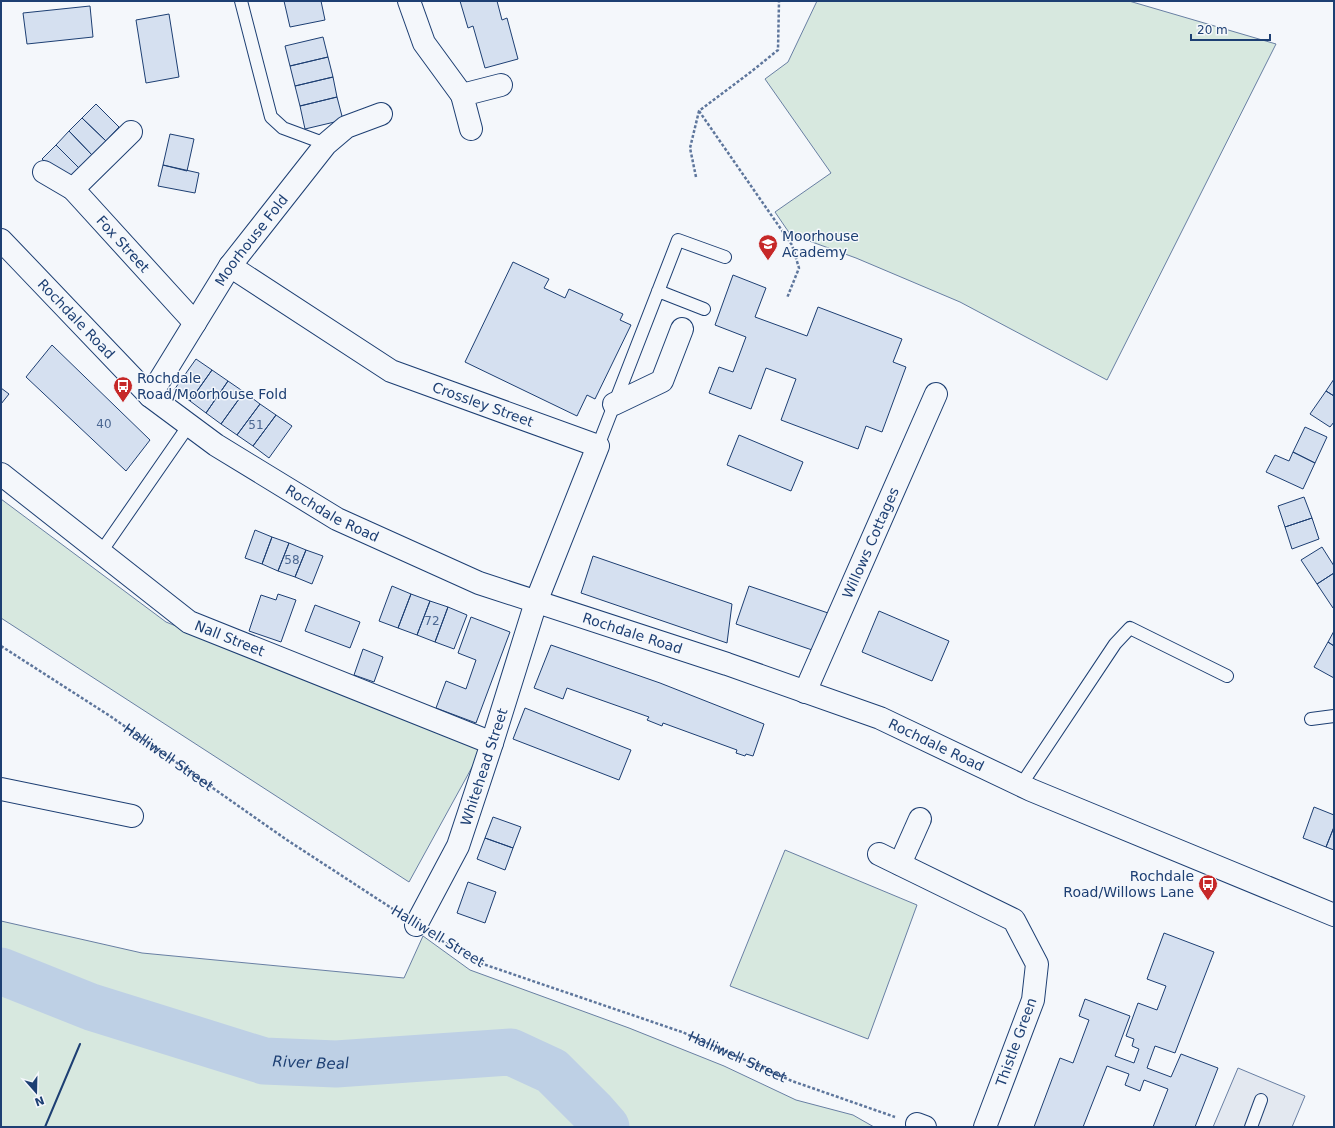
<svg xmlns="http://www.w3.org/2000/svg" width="1335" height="1128" viewBox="0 0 1335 1128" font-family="'DejaVu Sans',sans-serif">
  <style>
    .green { fill: #d7e8df; stroke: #687fa3 }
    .parking { fill: #e3e8f0; stroke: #687fa3 }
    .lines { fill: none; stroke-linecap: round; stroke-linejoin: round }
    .river { stroke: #bed0e5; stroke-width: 47 }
    .building { fill: #d5e0f0; stroke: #1d3f73 }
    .lane-casing { stroke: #1d3f73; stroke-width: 14 }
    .street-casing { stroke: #1d3f73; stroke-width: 24 }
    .primary-casing { stroke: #1d3f73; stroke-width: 24 }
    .path { stroke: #5e769c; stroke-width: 2.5; stroke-dasharray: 3 2; stroke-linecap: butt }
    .lane { stroke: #f4f7fb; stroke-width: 12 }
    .street { stroke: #f4f7fb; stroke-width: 22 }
    .primary { stroke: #f4f7fb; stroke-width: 22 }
    .wall { stroke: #1d3f73; stroke-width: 2 }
    .labels { text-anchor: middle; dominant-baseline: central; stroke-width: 3; stroke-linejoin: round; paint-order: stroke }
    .number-label { font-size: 12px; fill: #4b6792 }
    .poi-label { font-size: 14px; fill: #1d3f73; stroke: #f4f7fb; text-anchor: start }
    .street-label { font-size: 14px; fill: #1d3f73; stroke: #f4f7fb }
    .water-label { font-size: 15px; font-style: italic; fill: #1d3f73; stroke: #f4f7fb }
  </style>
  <rect width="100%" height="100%" fill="#f4f7fb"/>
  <!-- green -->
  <path class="green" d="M817,1H1129L1276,44L1107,380L960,302L856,258L790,234L775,212L831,173L765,79L788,62Z
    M1,499L166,622L482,749L409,882L1,618Z
    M785,850L917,905L868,1039L730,986Z
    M1,921L142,953L404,978L423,936L470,970L629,1028L724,1066L796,1100L853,1115L874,1127H626L602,1095L537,1049L508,1043L331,1053L270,1046L90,994L1,959Z
    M1,988L177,1054L289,1079L494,1067L536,1075L573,1106L589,1127H1Z"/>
  <!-- parking -->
  <path class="parking" d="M1238,1068L1305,1096L1292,1127H1213Z"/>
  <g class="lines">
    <!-- river -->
    <path class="river" id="s1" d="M1,971L91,1007L264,1061L336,1064L511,1052L552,1071L592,1111L606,1127"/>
  </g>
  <!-- building -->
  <path class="building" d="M284,1H321L325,20L290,27Z
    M460,1H497L502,20L507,18L518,59L485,68L473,26L468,28Z
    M90,6L93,37L27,44L23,13Z
    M169,14L179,77L146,83L136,20Z
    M323,37L328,57L290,66L285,46Z
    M328,57L333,77L295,86L290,66Z
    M333,77L337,97L300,106L295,86Z
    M337,97L343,120L305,129L300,106Z
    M96,104L119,127L106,141L82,118Z
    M82,118L106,141L92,155L69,131Z
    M69,131L92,155L79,168L56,145Z
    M170,134L194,139L187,171L163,165Z
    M56,145L79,168L66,182L42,159Z
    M163,165L199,173L195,193L158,186Z
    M513,262L549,279L544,288L565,298L569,289L623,314L620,320L631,325L595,399L587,395L577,416L465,362Z
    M733,275L766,288L755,317L807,336L818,307L902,339L893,362L906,367L882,432L866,426L858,449L781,420L796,379L766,368L751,409L709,393L719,367L733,372L746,337L715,325Z
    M52,345L150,440L126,471L26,377Z
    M196,359L212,370L190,401L174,390Z
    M212,370L228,381L206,413L190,401Z
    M1334,379V396L1326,391Z
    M228,381L244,392L221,424L206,413Z
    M1,388L9,394L1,404Z
    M1326,391L1334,396V422L1330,427L1310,414Z
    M244,392L260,404L237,435L221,424Z
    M260,404L276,415L253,446L237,435Z
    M276,415L292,426L269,458L253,446Z
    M1305,427L1327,437L1315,463L1293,452Z
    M739,435L803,462L791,491L727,465Z
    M1293,452L1315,463L1303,489L1266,472L1275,455L1289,461Z
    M1304,497L1312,518L1285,527L1278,506Z
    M1312,518L1319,539L1292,549L1285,527Z
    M255,530L272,537L262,564L245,558Z
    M272,537L289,543L278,571L262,564Z
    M289,543L306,550L295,577L278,571Z
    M1322,547L1334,566V573L1317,584L1301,560Z
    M306,550L323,556L312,584L295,577Z
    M593,556L732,604L727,643L581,593Z
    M1334,573V607L1333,608L1317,584Z
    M392,586L411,594L398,628L379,621Z
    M749,586L831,614L818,652L736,624Z
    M278,594L296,600L281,642L249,631L261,595L276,600Z
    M411,594L430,601L417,635L398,628Z
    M430,601L448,607L435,642L417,635Z
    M315,605L360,622L350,648L305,631Z
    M448,607L467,615L454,649L435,642Z
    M879,611L949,641L932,681L862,652Z
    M471,617L510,632L476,723L436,708L446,681L466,689L476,660L458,653Z
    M1334,631V646L1328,642Z
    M1328,642L1334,646V678L1314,667Z
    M551,645L660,683L764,724L753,756L746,754L745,756L736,753L737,750L663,723L662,726L647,720L649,717L567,688L563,699L534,688Z
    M363,649L383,657L374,682L354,675Z
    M525,708L631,750L619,780L513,739Z
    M1314,807L1334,815V827L1326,847L1303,838Z
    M493,817L521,827L513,848L485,838Z
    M1334,827V850L1326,847Z
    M485,838L513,848L505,870L477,859Z
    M468,882L496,892L485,923L457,913Z
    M1164,933L1214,952L1175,1053L1155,1046L1147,1068L1171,1077L1181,1054L1218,1068L1195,1127H1153L1168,1089L1144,1080L1140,1091L1125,1085L1129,1074L1107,1066L1083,1127H1034L1060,1058L1073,1063L1089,1020L1079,1016L1085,999L1130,1016L1115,1056L1134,1063L1139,1049L1132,1046L1134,1039L1126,1036L1138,1003L1157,1010L1166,986L1147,979Z"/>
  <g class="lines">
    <!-- lane casing -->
    <g class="lane-casing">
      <path id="lane" d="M241,1L271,117L283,128L326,144
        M658,291L704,309
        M598,446L678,240L725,257
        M101,552L189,425
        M1311,719L1334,716
        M1021,785L1115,644L1130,628L1227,676
        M1251,1127L1261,1100"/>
    </g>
    <!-- street casing -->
    <g class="street-casing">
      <g id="street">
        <path d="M409,1L424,43L462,95"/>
        <path d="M471,129L462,95L501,85"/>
        <path id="s4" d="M44,172L73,189L195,323"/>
        <path d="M73,189L131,132"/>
        <path id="s5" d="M230,266L391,371L598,446L536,602L492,743L458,846L416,925"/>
        <path id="s6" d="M150,396L230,266L326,144L346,127L381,114"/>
        <path d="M614,404L662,381L682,329"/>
        <path id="s7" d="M1,474L189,622L492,743"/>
        <path id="s8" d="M805,692L936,394"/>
        <path d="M1,789L132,816"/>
        <path d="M879,854L1014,920L1037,964L1033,1000L985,1127"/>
        <path d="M900,864L920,819"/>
        <path d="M917,1124L925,1127"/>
      </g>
    </g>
    <!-- primary casing -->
    <g class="primary-casing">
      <g id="primary">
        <path id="s9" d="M1,240L150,396L216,445L337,519L479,583L727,664L880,718L1031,790L1334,915"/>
      </g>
    </g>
    <!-- path -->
    <g class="path">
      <path d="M699,111L792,245L799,268L787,298"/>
      <path d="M696,177L690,148L699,111L752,71L778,50L779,1"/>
      <path id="s2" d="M1,646L110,716L287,840L396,911"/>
      <path id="s3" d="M437,938L480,963L682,1032L792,1081L895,1117"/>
    </g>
    <!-- lane -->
    <use href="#lane" class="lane"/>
    <!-- street -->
    <use href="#street" class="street"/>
    <!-- primary -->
    <use href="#primary" class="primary"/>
    <!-- wall -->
    <path class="wall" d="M45,1127L80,1044"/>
  </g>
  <!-- icons -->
  <defs>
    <g id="school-pin" transform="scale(1)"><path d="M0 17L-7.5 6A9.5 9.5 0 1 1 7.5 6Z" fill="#c62828" stroke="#f4f7fb"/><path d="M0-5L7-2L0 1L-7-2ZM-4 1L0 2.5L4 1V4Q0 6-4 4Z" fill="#fff"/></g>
    <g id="bus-pin" transform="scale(1)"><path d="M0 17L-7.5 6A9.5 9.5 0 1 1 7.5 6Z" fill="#c62828" stroke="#f4f7fb"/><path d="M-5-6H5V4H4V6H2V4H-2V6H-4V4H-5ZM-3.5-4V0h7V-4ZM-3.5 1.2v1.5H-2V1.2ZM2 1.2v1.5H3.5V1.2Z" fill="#fff"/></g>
  </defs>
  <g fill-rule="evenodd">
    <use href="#school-pin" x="768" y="244"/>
    <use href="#bus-pin" x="123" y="386"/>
    <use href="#bus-pin" x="1208" y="884"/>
  </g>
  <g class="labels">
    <!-- number labels -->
    <g class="number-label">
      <text x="104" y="424">40</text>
      <text x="256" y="425">51</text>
      <text x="292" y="560">58</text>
      <text x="432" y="621">72</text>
    </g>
    <!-- poi labels -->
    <g class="poi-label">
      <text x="782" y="236">Moorhouse<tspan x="782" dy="16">Academy</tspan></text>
      <text x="137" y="378">Rochdale<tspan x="137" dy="16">Road/Moorhouse Fold</tspan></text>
      <text x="1194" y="876" text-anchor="end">Rochdale<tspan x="1194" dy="16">Road/Willows Lane</tspan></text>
    </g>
    <!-- street labels -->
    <g class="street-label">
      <text stroke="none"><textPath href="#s6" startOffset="186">Moorhouse Fold</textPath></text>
      <text stroke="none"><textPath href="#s4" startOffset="108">Fox Street</textPath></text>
      <text stroke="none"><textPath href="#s9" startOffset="109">Rochdale Road</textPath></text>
      <text stroke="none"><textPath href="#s5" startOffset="290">Crossley Street</textPath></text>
      <text stroke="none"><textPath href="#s9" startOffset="433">Rochdale Road</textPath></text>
      <text stroke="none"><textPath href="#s8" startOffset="163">Willows Cottages</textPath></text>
      <text stroke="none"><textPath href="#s9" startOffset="757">Rochdale Road</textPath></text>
      <text stroke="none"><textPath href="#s7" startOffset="283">Nall Street</textPath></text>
      <text stroke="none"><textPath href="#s9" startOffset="1081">Rochdale Road</textPath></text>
      <text stroke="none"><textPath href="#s2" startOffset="201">Halliwell Street</textPath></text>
      <text transform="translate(484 767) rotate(-72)">Whitehead Street</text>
      <text transform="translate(438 936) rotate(31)">Halliwell Street</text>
      <text transform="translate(1016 1042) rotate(-70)">Thistle Green</text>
      <text stroke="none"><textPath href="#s3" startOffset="324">Halliwell Street</textPath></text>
    </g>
    <!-- water labels -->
    <g class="water-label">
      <text stroke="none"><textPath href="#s1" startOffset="325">River Beal</textPath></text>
    </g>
  </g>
  <!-- border -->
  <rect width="1335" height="1128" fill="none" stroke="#1d3f73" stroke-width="4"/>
  <!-- north arrow -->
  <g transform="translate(36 1092) rotate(160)" stroke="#f4f7fb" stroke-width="3" paint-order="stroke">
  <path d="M0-3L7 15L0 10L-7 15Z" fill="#1d3f73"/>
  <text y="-6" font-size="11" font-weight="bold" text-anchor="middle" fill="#1d3f73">N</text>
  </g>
  <!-- scale -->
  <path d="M1191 34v6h79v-6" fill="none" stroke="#1d3f73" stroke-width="2"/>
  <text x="1197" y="34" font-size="12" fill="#1d3f73" stroke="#f4f7fb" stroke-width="3" paint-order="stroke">20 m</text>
</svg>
